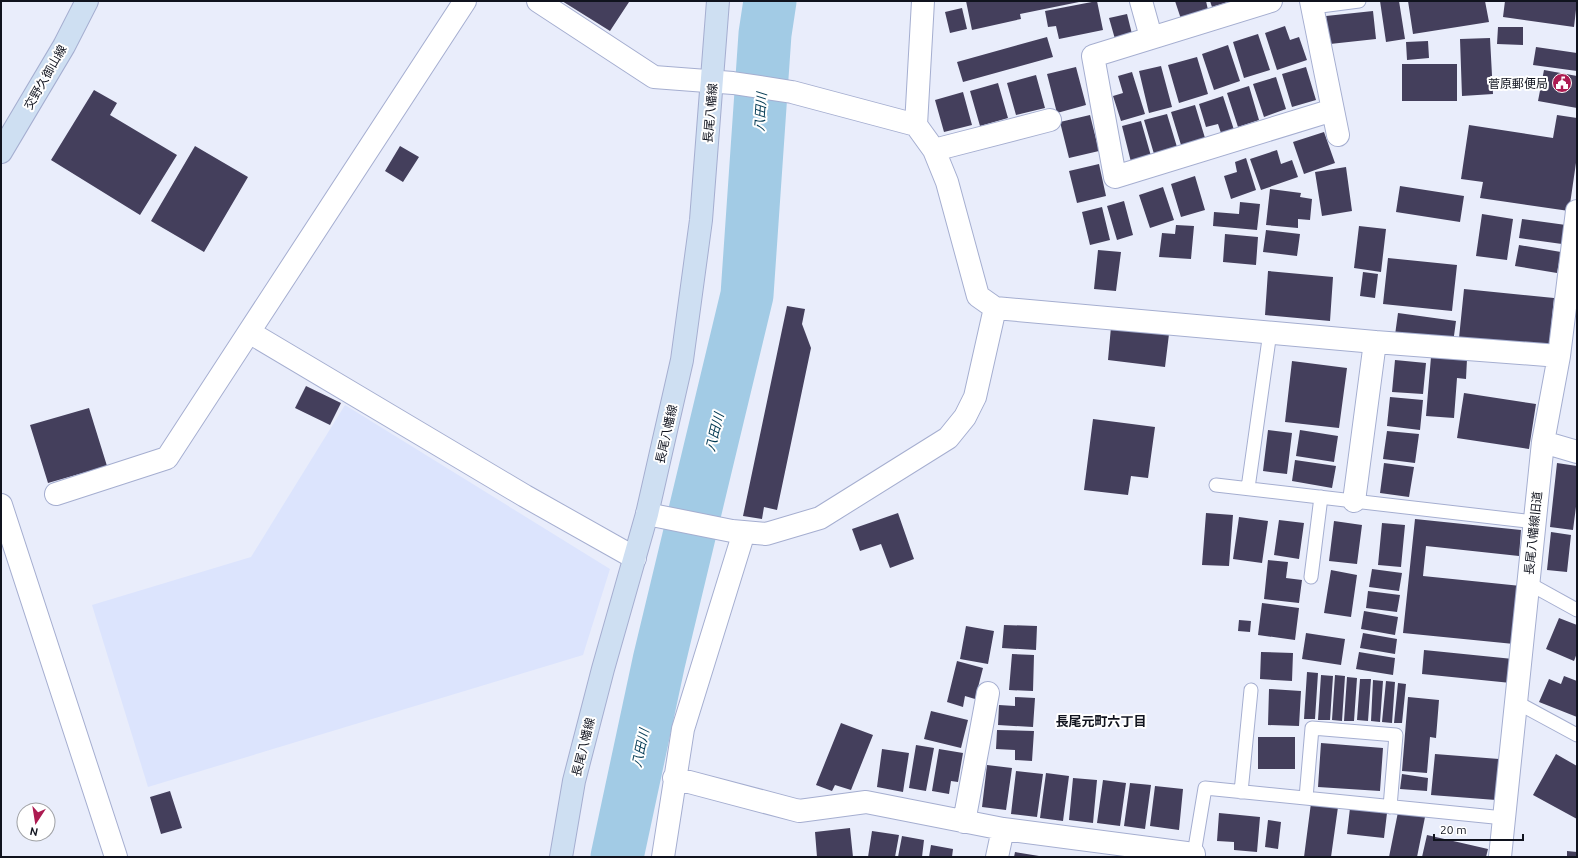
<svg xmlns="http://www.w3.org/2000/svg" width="1578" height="858" viewBox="0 0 1578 858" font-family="Ubuntu,'Noto Sans JP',sans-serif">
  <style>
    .built { fill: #dce4fd }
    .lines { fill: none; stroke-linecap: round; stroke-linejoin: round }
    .river { stroke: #a2cbe5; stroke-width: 53 }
    .building { fill: #443f5c }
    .service-casing { stroke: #a5aed0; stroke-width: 15 }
    .minor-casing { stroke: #a5aed0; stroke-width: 24 }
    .tertiary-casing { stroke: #a5aed0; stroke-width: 24 }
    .secondary-casing { stroke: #a5aed0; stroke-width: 24 }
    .service { stroke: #fff; stroke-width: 13 }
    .minor { stroke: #fff; stroke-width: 22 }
    .tertiary { stroke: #fff; stroke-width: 22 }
    .secondary { stroke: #cedff2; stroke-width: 22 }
    .labels { text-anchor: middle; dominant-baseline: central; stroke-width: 4; stroke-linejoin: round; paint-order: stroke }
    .street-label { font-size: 12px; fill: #10131e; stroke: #fff }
    .poi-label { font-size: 12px; fill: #10131e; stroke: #fff; text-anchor: end }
    .water-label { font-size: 13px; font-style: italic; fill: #003952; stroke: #fff }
    .neighbourhood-label { font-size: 13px; font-weight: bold; fill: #10131e; stroke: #fff }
  </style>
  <rect width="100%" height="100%" fill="#e9edfb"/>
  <!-- built -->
  <path class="built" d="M345,405L610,569L583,655L148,787L92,605L251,557Z"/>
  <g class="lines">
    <!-- river -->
    <path class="river" d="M617,857L659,661L747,295L765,34L770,1"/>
  </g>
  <!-- building -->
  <path class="building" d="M562,1H627L629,2L610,31Z
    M966,1H1079V2L1020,14L1021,19L972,30Z
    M1097,1L1103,30L1059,39L1056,26L1048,27L1045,11Z
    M1175,1H1206L1208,10L1181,19Z
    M1210,1H1231L1212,7Z
    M1380,1H1399L1405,39L1386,42Z
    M1408,1H1485L1489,22L1413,34Z
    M1505,1H1577L1574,27L1503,17Z
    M962,8L967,29L950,33L945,12Z
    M1373,11L1376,39L1330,44L1326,16Z
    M1127,14L1132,34L1115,39L1109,18Z
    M1285,26L1290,40L1299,37L1307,60L1277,70L1265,33Z
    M1498,27H1523V45L1497,44Z
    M1258,34L1270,70L1244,78L1233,42Z
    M1047,37L1053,57L963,82L957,62Z
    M1490,38L1493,94L1462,96L1460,39Z
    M1428,41L1429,58L1407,60L1406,42Z
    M1228,45L1240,81L1214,90L1202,54Z
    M1536,47L1577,53V71L1533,65Z
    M1197,57L1208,94L1179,103L1168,65Z
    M1402,64H1457V101H1402Z
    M1161,66L1172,107L1149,113L1139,71Z
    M1076,67L1086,105L1057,113L1047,74Z
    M1306,67L1316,100L1292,107L1282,74Z
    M1544,70L1577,76V108L1538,101Z
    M1132,72L1145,114L1121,121L1113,96L1123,93L1118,76Z
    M1036,75L1045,108L1016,115L1007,83Z
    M1276,77L1286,109L1264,117L1253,84Z
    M998,83L1008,118L980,126L970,91Z
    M1249,86L1259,120L1238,127L1227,93Z
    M94,90L117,103L110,115L177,155L140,215L51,160Z
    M963,92L972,125L944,132L935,100Z
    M1223,96L1235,133L1222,136L1218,124L1206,127L1199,104Z
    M1195,105L1205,138L1181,145L1171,112Z
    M1167,114L1177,147L1154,154L1144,120Z
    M1090,115L1099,151L1069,158L1060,122Z
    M1557,115L1577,118V156L1569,211L1480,198L1483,182L1461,179L1469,125L1553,138Z
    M1141,121L1151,156L1131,162L1122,126Z
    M1324,132L1335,163L1304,174L1293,142Z
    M195,146L248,177L204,252L151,221Z
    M400,146L419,157L403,182L385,171Z
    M1277,150L1281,164L1292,160L1298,177L1261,190L1250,159Z
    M1246,158L1256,190L1231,199L1224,176L1237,172L1235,162Z
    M1099,164L1106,196L1077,203L1069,171Z
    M1346,167L1352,211L1322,216L1315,172Z
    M1195,176L1205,210L1181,217L1171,184Z
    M1400,186L1464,196L1460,222L1396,212Z
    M1163,187L1174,220L1150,228L1139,195Z
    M1270,189L1301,193L1300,197L1312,199L1310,220L1298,219V228L1266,225Z
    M1124,201L1133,235L1117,240L1107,206Z
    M1240,202L1260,204L1257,230L1213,226L1214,212L1239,214Z
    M1102,207L1110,240L1090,245L1082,212Z
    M1482,214L1513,219L1507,260L1476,256Z
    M1522,219L1566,225L1562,244L1519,238Z
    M1176,225L1194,226L1191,259L1159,257L1162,233L1175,234Z
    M1359,226L1386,229L1381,272L1354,268Z
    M1266,230L1300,234L1297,256L1263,252Z
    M1225,234L1258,237L1256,265L1223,262Z
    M1519,245L1561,252L1557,273L1515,266Z
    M1098,250L1121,252L1116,291L1094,289Z
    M1388,258L1457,265L1452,311L1383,304Z
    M1268,271L1333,277L1330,321L1265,315Z
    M1363,272L1378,274L1375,298L1360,296Z
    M1464,289L1554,298L1549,347L1459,338Z
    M787,306L805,309L802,324L811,348L777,510L764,507L762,519L743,516Z
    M1398,313L1456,321L1453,343L1395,335Z
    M1111,327L1169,334L1165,367L1108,360Z
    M1431,357L1467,359L1466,379L1457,378L1454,418L1426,416Z
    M1395,360L1426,363L1423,394L1392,392Z
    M1292,361L1347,368L1339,428L1285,422Z
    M306,386L341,403L330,425L295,408Z
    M1464,393L1536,404L1529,449L1457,438Z
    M1390,397L1423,400L1420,430L1387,426Z
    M89,408L107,466L48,483L30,425Z
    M1093,419L1155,427L1148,478L1131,476L1128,495L1084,490Z
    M1268,430L1292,433L1287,474L1263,471Z
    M1300,430L1338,436L1334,462L1296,456Z
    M1387,431L1419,434L1415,463L1383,459Z
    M1295,460L1336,466L1332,488L1292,481Z
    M1384,463L1414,467L1409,497L1380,493Z
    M1557,463L1577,466V499L1573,530L1550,527Z
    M898,513L914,559L890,568L881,544L860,551L852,529Z
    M1206,513L1233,515L1229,566L1202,565Z
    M1239,517L1268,521L1262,563L1233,559Z
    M1415,519L1521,530L1519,556L1426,546L1423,576L1521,586L1514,644L1403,633Z
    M1279,520L1304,523L1299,559L1274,555Z
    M1334,521L1362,525L1357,564L1329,561Z
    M1382,523L1405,525L1401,567L1378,565Z
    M1551,532L1571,535L1567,572L1547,570Z
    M1268,560L1288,562L1286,578L1302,580L1299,603L1264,599Z
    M1372,569L1402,573L1399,591L1369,587Z
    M1331,570L1357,575L1351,617L1324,613Z
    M1368,591L1400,595L1397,612L1366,608Z
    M1262,603L1299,608L1295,640L1258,635Z
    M1364,611L1398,617L1395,635L1361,629Z
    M1559,618L1577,625V653L1574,661L1546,649Z
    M1239,620L1251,621L1250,632L1238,631Z
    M1004,625L1037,626L1036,650L1002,648Z
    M966,626L994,631L988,664L960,659Z
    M1306,633L1345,639L1341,665L1302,659Z
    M1363,633L1397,639L1395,654L1360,648Z
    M1424,650L1513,659L1511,683L1422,674Z
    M1261,652L1293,653L1292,681L1260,679Z
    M1359,652L1395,658L1393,675L1356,669Z
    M1012,654L1034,655L1033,691L1009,690Z
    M957,661L983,668L975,699L965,696L963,707L947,702Z
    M1307,672L1318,673L1315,719H1304Z
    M1321,675L1333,676L1330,720H1318Z
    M1335,675L1345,676L1342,721L1332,720Z
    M1564,676L1577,681V717L1539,702L1549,679L1561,684Z
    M1347,677L1357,678L1354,721H1344Z
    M1360,679H1371L1368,721L1357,720Z
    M1373,680L1383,681L1380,722L1371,721Z
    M1386,681L1395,682L1392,723L1382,722Z
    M1398,683L1406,684L1402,723H1394Z
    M1269,689L1301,691L1299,726L1268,725Z
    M1015,697L1035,698L1033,727L998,725L999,705L1015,706Z
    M1408,697L1439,700L1436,738L1430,737L1427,773L1402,771Z
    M931,711L968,720L961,748L924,739Z
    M841,723L873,735L851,790L835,785L832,791L816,785Z
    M997,730L1034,731L1032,761L1015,760V750L996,749Z
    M1258,737H1295V769H1258Z
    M1321,743L1383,748L1380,791L1318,787Z
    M916,745L934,748L926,791L909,788Z
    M882,749L909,753L903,792L877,787Z
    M939,749L963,753L958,782L951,781L949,794L932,791Z
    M1435,754L1499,759L1496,800L1431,795Z
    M1556,754L1577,766V819L1533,795Z
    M987,765L1012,768L1006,810L982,807Z
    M1016,771L1043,774L1037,817L1011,814Z
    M1046,773L1069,776L1063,821L1040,818Z
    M1402,774L1428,778L1427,791L1400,789Z
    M1073,778L1097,780L1093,823L1069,820Z
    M1103,780L1126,783L1120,826L1097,823Z
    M1130,783L1151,785L1145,829L1124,826Z
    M1155,786L1183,789L1179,830L1150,826Z
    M170,791L182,828L161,834L150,797Z
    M1311,803L1338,807L1331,857H1304Z
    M1350,808L1387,813L1384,838L1347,834Z
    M1398,812L1425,817L1417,857H1389Z
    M1219,813L1260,817L1257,852L1234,850V842L1217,841Z
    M1268,820L1281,822L1278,849L1265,847Z
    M850,828L853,857H817L815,832Z
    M872,831L899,835L895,857H868Z
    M1427,835L1488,849L1486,857H1422Z
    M902,836L924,840L922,857H898Z
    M931,845L953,849L952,857H929Z
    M1567,851L1577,852V857H1567Z
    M1015,852L1039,856V857H1014Z"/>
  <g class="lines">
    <!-- service casing -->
    <g class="service-casing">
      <path id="service" d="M1313,7L1359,1
        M1216,485L1534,522
        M1248,488L1270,332
        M1311,577L1321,497
        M1528,583L1577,610
        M1516,702L1577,735
        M1241,792L1251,690
        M1306,798L1312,728L1396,735L1390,807
        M1194,854L1205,788L1504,818"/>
    </g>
    <!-- minor casing -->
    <g class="minor-casing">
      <path id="minor" d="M538,1L654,77L733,83L792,92L916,125L934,150L947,182L978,296L995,308L1375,342L1559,356
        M1141,1L1151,37
        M1271,1L1093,56L1115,177L1333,110
        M1311,1L1338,135
        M916,125L923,1
        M934,150L1050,120
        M249,332L465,1
        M1543,442L1577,452
        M56,494L167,458L249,332L525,496L635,558
        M1354,501L1375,342
        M647,514L732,531L766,534L820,518L948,438L965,417L975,397L995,308
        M674,778L799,811L866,802L1003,829L1194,854L1193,857
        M964,822L988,693
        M663,857L683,729L744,532
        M997,857L1003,829
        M1500,857L1543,442L1559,356L1577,211"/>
    </g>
    <!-- tertiary casing -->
    <g class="tertiary-casing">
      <path id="tertiary" d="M1,505L116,857"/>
    </g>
    <!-- secondary casing -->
    <g class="secondary-casing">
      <path id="secondary" d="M1,152L64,46L87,1
        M561,857L574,781L603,669L647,514L682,360L701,220L718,1"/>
    </g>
    <!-- service -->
    <use href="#service" class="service"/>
    <!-- minor -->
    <use href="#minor" class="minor"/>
    <!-- tertiary -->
    <use href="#tertiary" class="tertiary"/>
    <!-- secondary -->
    <use href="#secondary" class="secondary"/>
  </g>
  <!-- icons -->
  <defs>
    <g id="civic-disc" transform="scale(1)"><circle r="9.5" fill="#ac1b51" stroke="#fff"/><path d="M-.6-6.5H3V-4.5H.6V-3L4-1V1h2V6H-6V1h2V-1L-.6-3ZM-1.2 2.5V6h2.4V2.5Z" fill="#fff"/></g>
  </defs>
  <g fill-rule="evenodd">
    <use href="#civic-disc" x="1562" y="83"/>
  </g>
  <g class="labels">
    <!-- street labels -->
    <g class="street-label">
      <text transform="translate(45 77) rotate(-60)">交野久御山線</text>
      <text transform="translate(710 113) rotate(-85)">長尾八幡線</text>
      <text transform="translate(666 434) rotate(-77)">長尾八幡線</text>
      <text transform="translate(1533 533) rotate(-84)">長尾八幡線旧道</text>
      <text transform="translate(583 747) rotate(-76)">長尾八幡線</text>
    </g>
    <!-- poi labels -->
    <g class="poi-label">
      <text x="1548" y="83">菅原郵便局</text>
    </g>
    <!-- water labels -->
    <g class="water-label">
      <text transform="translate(760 112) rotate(-86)">八田川</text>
      <text transform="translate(714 432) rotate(-76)">八田川</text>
      <text transform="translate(640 748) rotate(-78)">八田川</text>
    </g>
    <!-- neighbourhood labels -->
    <g class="neighbourhood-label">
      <text x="1101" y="721">長尾元町六丁目</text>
    </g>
  </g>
  <!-- border -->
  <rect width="1578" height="858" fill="none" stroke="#10131e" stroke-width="4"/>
  <!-- north arrow -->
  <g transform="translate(36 822) rotate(192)"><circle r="19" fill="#ffffff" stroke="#9fa1a5"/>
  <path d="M0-3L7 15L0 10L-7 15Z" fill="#ac1b51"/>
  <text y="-6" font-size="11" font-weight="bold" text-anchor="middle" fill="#10131e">N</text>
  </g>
  <!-- scale -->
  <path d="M1434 834v6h89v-6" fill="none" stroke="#10131e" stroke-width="2"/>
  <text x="1440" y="834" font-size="12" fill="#10131e" stroke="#ffffff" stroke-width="3" paint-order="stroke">20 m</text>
</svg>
